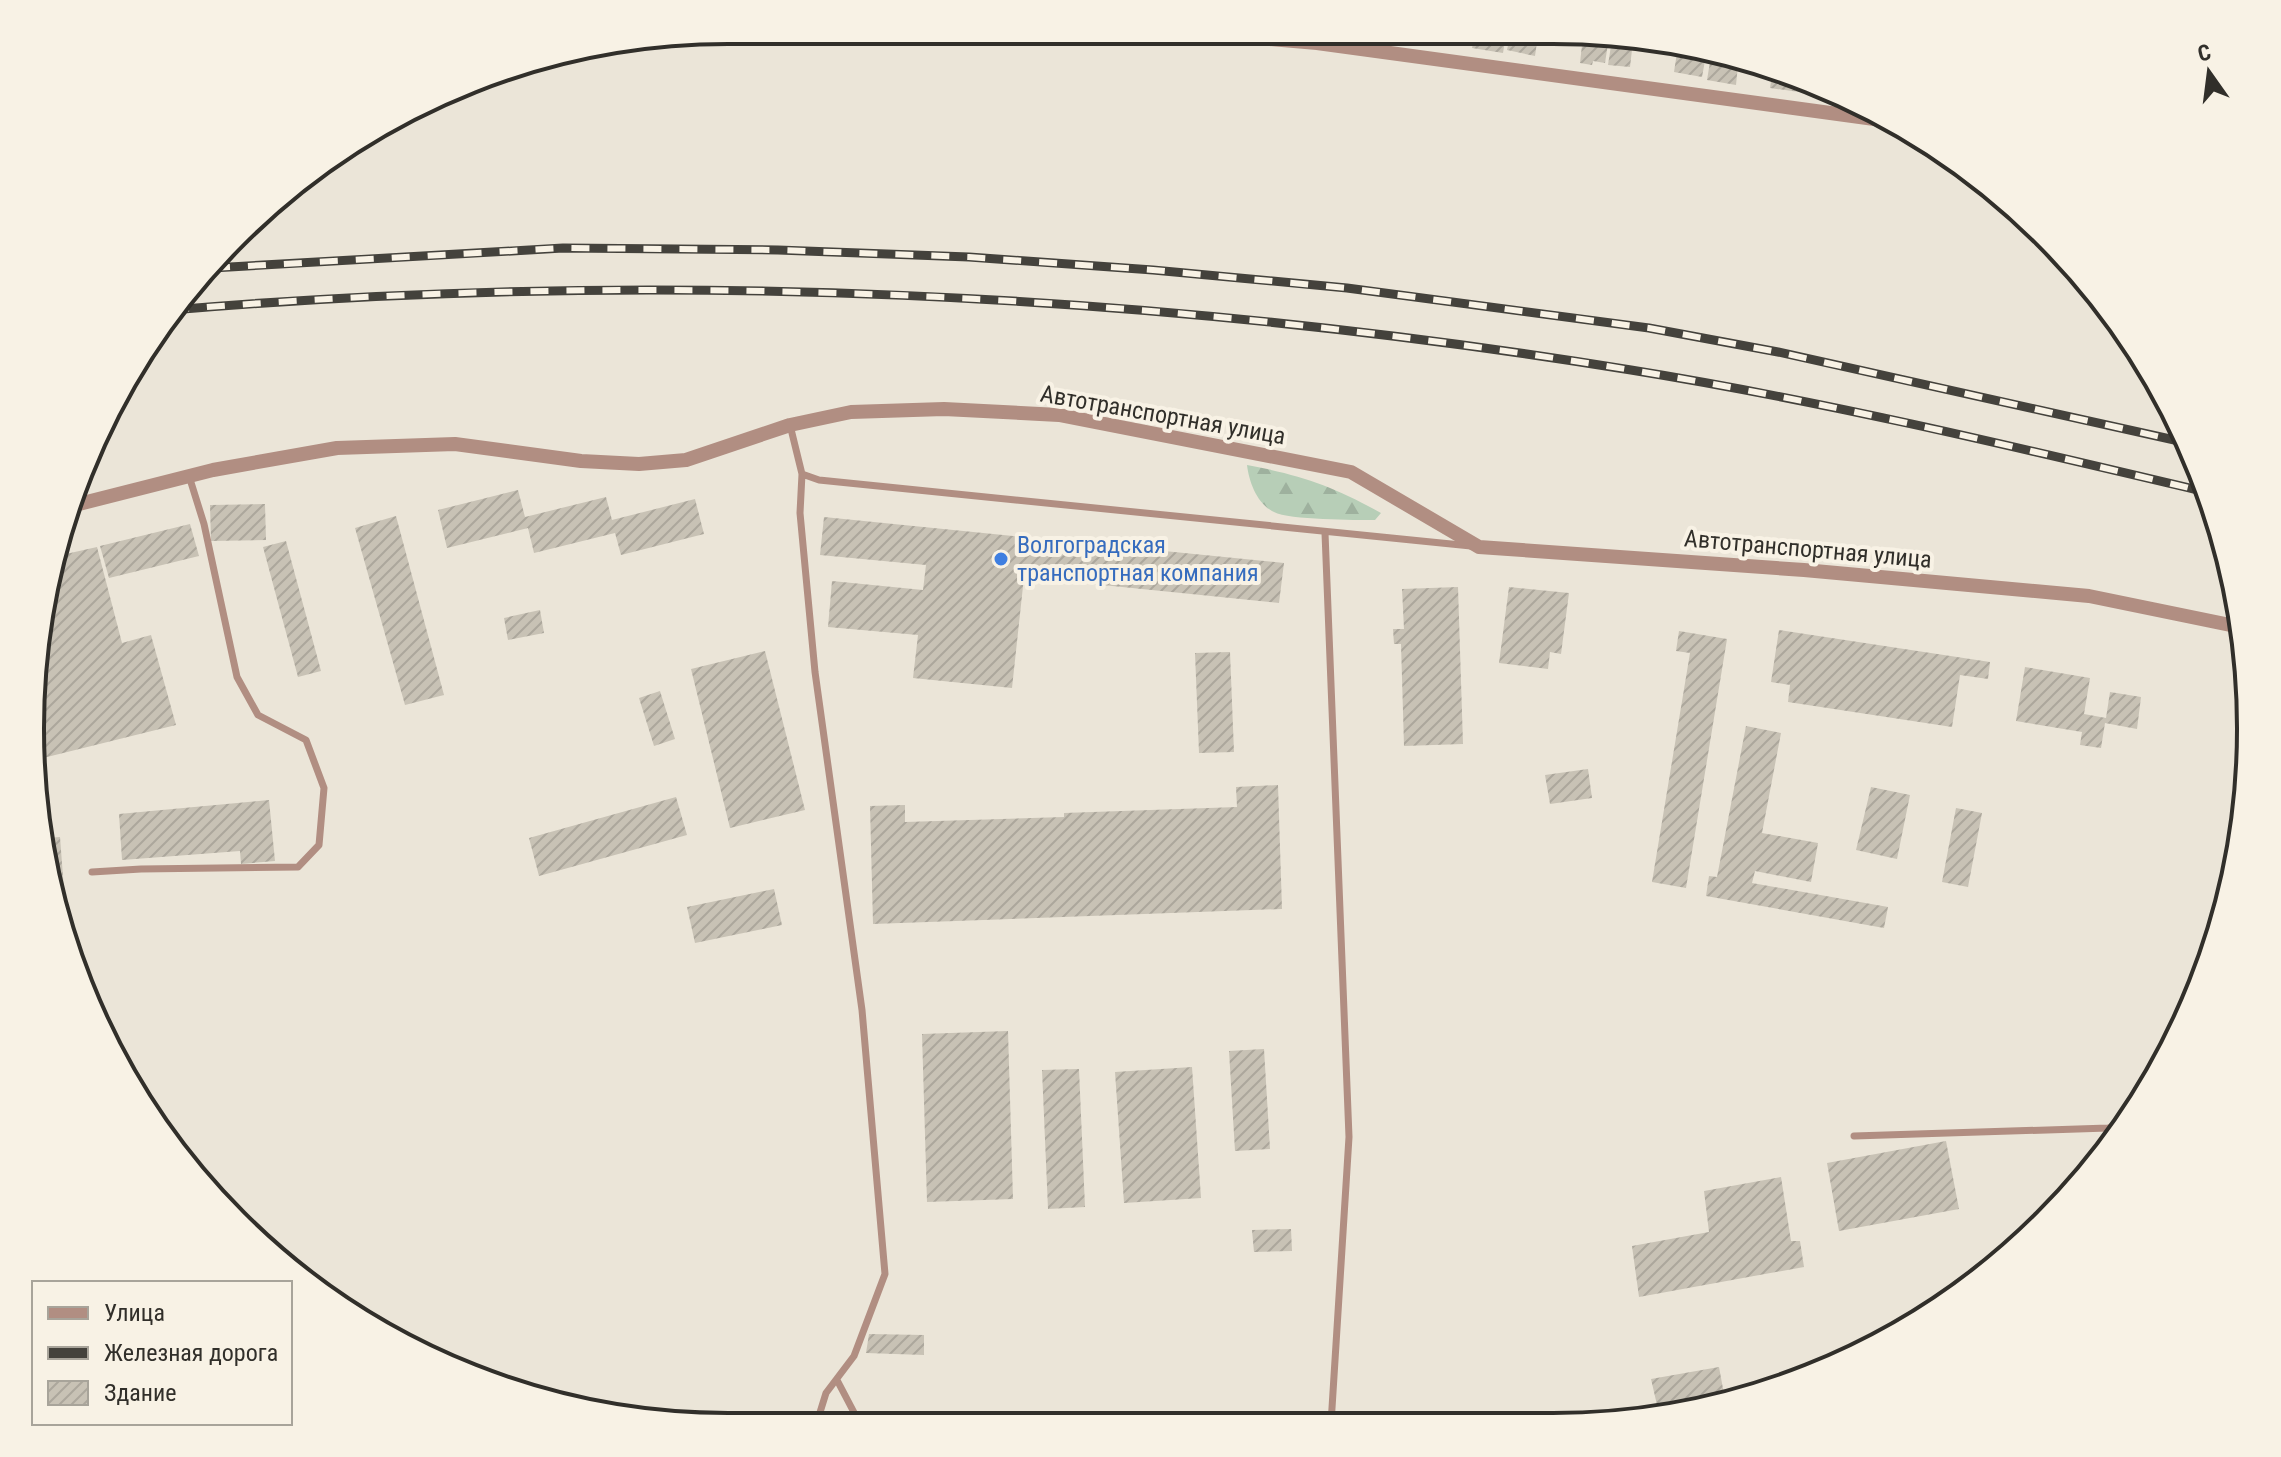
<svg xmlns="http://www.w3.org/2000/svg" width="2281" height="1457" viewBox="0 0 2281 1457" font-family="'Roboto Condensed',sans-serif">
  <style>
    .forest { fill: url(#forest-firs) }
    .building { fill: url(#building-hatch) }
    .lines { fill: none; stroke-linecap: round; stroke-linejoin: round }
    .lane { stroke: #b18e82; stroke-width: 7 }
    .street { stroke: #b18e82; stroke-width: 14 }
    .rail-casing { stroke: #44423c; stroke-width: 9 }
    .rail { stroke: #f8f2e5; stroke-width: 6; stroke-dasharray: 18; stroke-linecap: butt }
    .shop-dot { fill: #3f7fe0; stroke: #f8f2e5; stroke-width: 3 }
    .labels { text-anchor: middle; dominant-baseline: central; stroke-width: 8; stroke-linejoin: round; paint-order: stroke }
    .street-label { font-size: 24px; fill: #312f2a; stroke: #f8f2e5 }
    .shop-label { font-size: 24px; fill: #366cbe; stroke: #f8f2e5; text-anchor: start }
    .rim { fill: none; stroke: #312f2a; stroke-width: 4 }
  </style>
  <defs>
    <pattern id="forest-firs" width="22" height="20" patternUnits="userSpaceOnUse" patternTransform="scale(2)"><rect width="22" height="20" fill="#b7ceb7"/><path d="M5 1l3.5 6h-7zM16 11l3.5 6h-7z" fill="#9eb19e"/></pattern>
    <pattern id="building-hatch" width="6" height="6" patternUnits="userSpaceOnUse" patternTransform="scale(2)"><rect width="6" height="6" fill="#c8c2b5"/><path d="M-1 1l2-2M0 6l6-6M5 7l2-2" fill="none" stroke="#aca79c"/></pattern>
  </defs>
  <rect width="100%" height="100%" fill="#ebe5d8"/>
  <!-- forest -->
  <path class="forest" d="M1247,465C1301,475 1333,486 1381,513L1375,520C1356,520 1289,520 1274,512C1257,504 1249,482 1247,465Z"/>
  <!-- building -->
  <path class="building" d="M1408,34L1439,35L1438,40L1408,37Z
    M1475,35H1506L1503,53L1472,48Z
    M1510,35H1538L1535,56L1507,50Z
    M1583,36L1609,37L1605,63L1593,61L1592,65L1580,63Z
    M1612,39L1633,41L1630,67L1608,65Z
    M1678,46L1706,55L1702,77L1674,72Z
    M1711,56L1738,65L1736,85L1707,80Z
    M1772,75L1800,83L1799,92L1770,88Z
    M1815,88L1841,96V99L1814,94Z
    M518,490L525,517L606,497L612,520L695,499L704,534L621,555L615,533L534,553L528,528L447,548L438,510Z
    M265,504L266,540L211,541L210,505Z
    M396,516L444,695L405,705L355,528Z
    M824,517L1284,563L1279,603L1024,577L1012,688L913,678L918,635L828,627L832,581L923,590L926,565L820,555Z
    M190,524L199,556L109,578L100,546Z
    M286,541L321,671L298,677L263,547Z
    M97,547L122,643L151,635L176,725L39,759L31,683L57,556Z
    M1458,587L1463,744L1404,746L1401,644H1394L1393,629H1404L1402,589Z
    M1509,587L1569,593L1561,654L1550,652L1548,669L1499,663Z
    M540,610L544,633L508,640L504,618Z
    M1779,630L1990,662L1988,679L1960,675L1952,727L1788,702L1790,685L1771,682Z
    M1679,631L1727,639L1686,888L1652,882L1690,653L1676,651Z
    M765,651L805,810L730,828L691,669Z
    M1230,652L1234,752L1199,753L1195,653Z
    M2025,667L2090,678L2084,714L2106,718L2110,692L2141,697L2137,729L2105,723L2101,748L2080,745L2082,732L2016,721Z
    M660,691L675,739L654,746L639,698Z
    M1746,726L1781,733L1762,833L1818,843L1811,882L1755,871L1752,883L1888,907L1884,928L1706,896L1709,876L1717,877Z
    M1588,769L1592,798L1550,804L1545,775Z
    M1278,785L1282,909L873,924L870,806L905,805V822L1064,817V813L1237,807L1236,787Z
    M1871,787L1910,795L1897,859L1856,850Z
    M676,797L687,835L539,876L529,838Z
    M269,800L275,861L241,864L240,851L122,860L119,814Z
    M1956,808L1982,813L1968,887L1942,882Z
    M60,837L68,942V943L54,909L47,838Z
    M774,889L782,925L695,943L687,907Z
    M1008,1031L1013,1199L927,1202L922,1034Z
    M1264,1049L1270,1149L1235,1151L1229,1051Z
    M1192,1067L1201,1198L1124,1203L1115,1072Z
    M1079,1069L1085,1207L1048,1209L1042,1070Z
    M1946,1141L1959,1209L1839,1231L1827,1163Z
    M1781,1177L1791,1241H1800L1804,1267L1639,1297L1632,1246L1709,1232L1704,1191Z
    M1291,1229L1292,1251L1254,1252L1252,1230Z
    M869,1334L924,1335V1355L866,1353Z
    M1719,1367L1724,1394L1657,1405L1651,1379Z"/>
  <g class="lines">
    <!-- lane -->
    <path class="lane" d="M790,425L802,474L800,513L815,672L862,1010L885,1274L854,1356L826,1393L817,1422
      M802,474L819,480L1471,546
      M1325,533L1349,1137L1331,1424
      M92,872L141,869L298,867L319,845L324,788L306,740L258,715L237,677L204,524L189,476
      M1854,1136L2108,1128L2125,1123
      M837,1380L859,1422"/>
    <!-- street -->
    <path class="street" d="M1200,33L1317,43L1889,121
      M67,507L213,470L337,448L455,444L581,461L639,464L686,460L790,425L851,412L944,409L1059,415L1351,472L1479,547L1804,570L2089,596L2240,627"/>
    <!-- rail casing -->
    <g class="rail-casing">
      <path id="rail" d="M212,268L563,248L778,250L969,257L1153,270L1347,288L1649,328L1778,352L2188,443
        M171,310C657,269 1150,292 1631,370C1824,401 2016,447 2206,492"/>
    </g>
    <!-- rail -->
    <use href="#rail" class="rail"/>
  </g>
  <!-- markers -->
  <circle class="shop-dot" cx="1001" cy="559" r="8"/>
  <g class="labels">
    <!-- street labels -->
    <g class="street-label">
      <text transform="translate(1163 415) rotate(10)">Автотранспортная улица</text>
      <text transform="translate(1808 549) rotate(5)">Автотранспортная улица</text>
    </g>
    <!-- shop labels -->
    <g class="shop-label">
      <text x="1017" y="545">Волгоградская<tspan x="1017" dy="28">транспортная компания</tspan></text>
    </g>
  </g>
  <!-- crop -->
  <path d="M0 0H2281V1457H0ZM728 44H1553A684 684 0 0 1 2237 728V729A684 684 0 0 1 1553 1413H728A684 684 0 0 1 44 729V728A684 684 0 0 1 728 44Z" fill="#f8f2e5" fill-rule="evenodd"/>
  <path class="rim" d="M728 44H1553A684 684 0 0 1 2237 728V729A684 684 0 0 1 1553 1413H728A684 684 0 0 1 44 729V728A684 684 0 0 1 728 44Z"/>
  <!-- legend -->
  <rect x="32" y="1281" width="260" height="144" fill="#f8f2e5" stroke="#a8a49a" stroke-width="2"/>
  <rect x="48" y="1307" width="40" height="12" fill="#b18e82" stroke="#a8a49a" stroke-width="2"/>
  <text x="104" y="1321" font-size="24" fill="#312f2a">Улица</text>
  <rect x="48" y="1347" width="40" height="12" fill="#44423c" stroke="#a8a49a" stroke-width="2"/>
  <text x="104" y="1361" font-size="24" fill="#312f2a">Железная дорога</text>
  <rect x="48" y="1381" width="40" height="24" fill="url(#building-hatch)" stroke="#a8a49a" stroke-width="2"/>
  <text x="104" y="1401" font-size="24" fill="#312f2a">Здание</text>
  <!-- north arrow -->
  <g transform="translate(2209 72) rotate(346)" stroke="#f8f2e5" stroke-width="6" paint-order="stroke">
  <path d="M0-6L14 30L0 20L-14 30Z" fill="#312f2a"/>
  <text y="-12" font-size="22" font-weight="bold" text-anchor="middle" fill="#312f2a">С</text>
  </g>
</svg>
